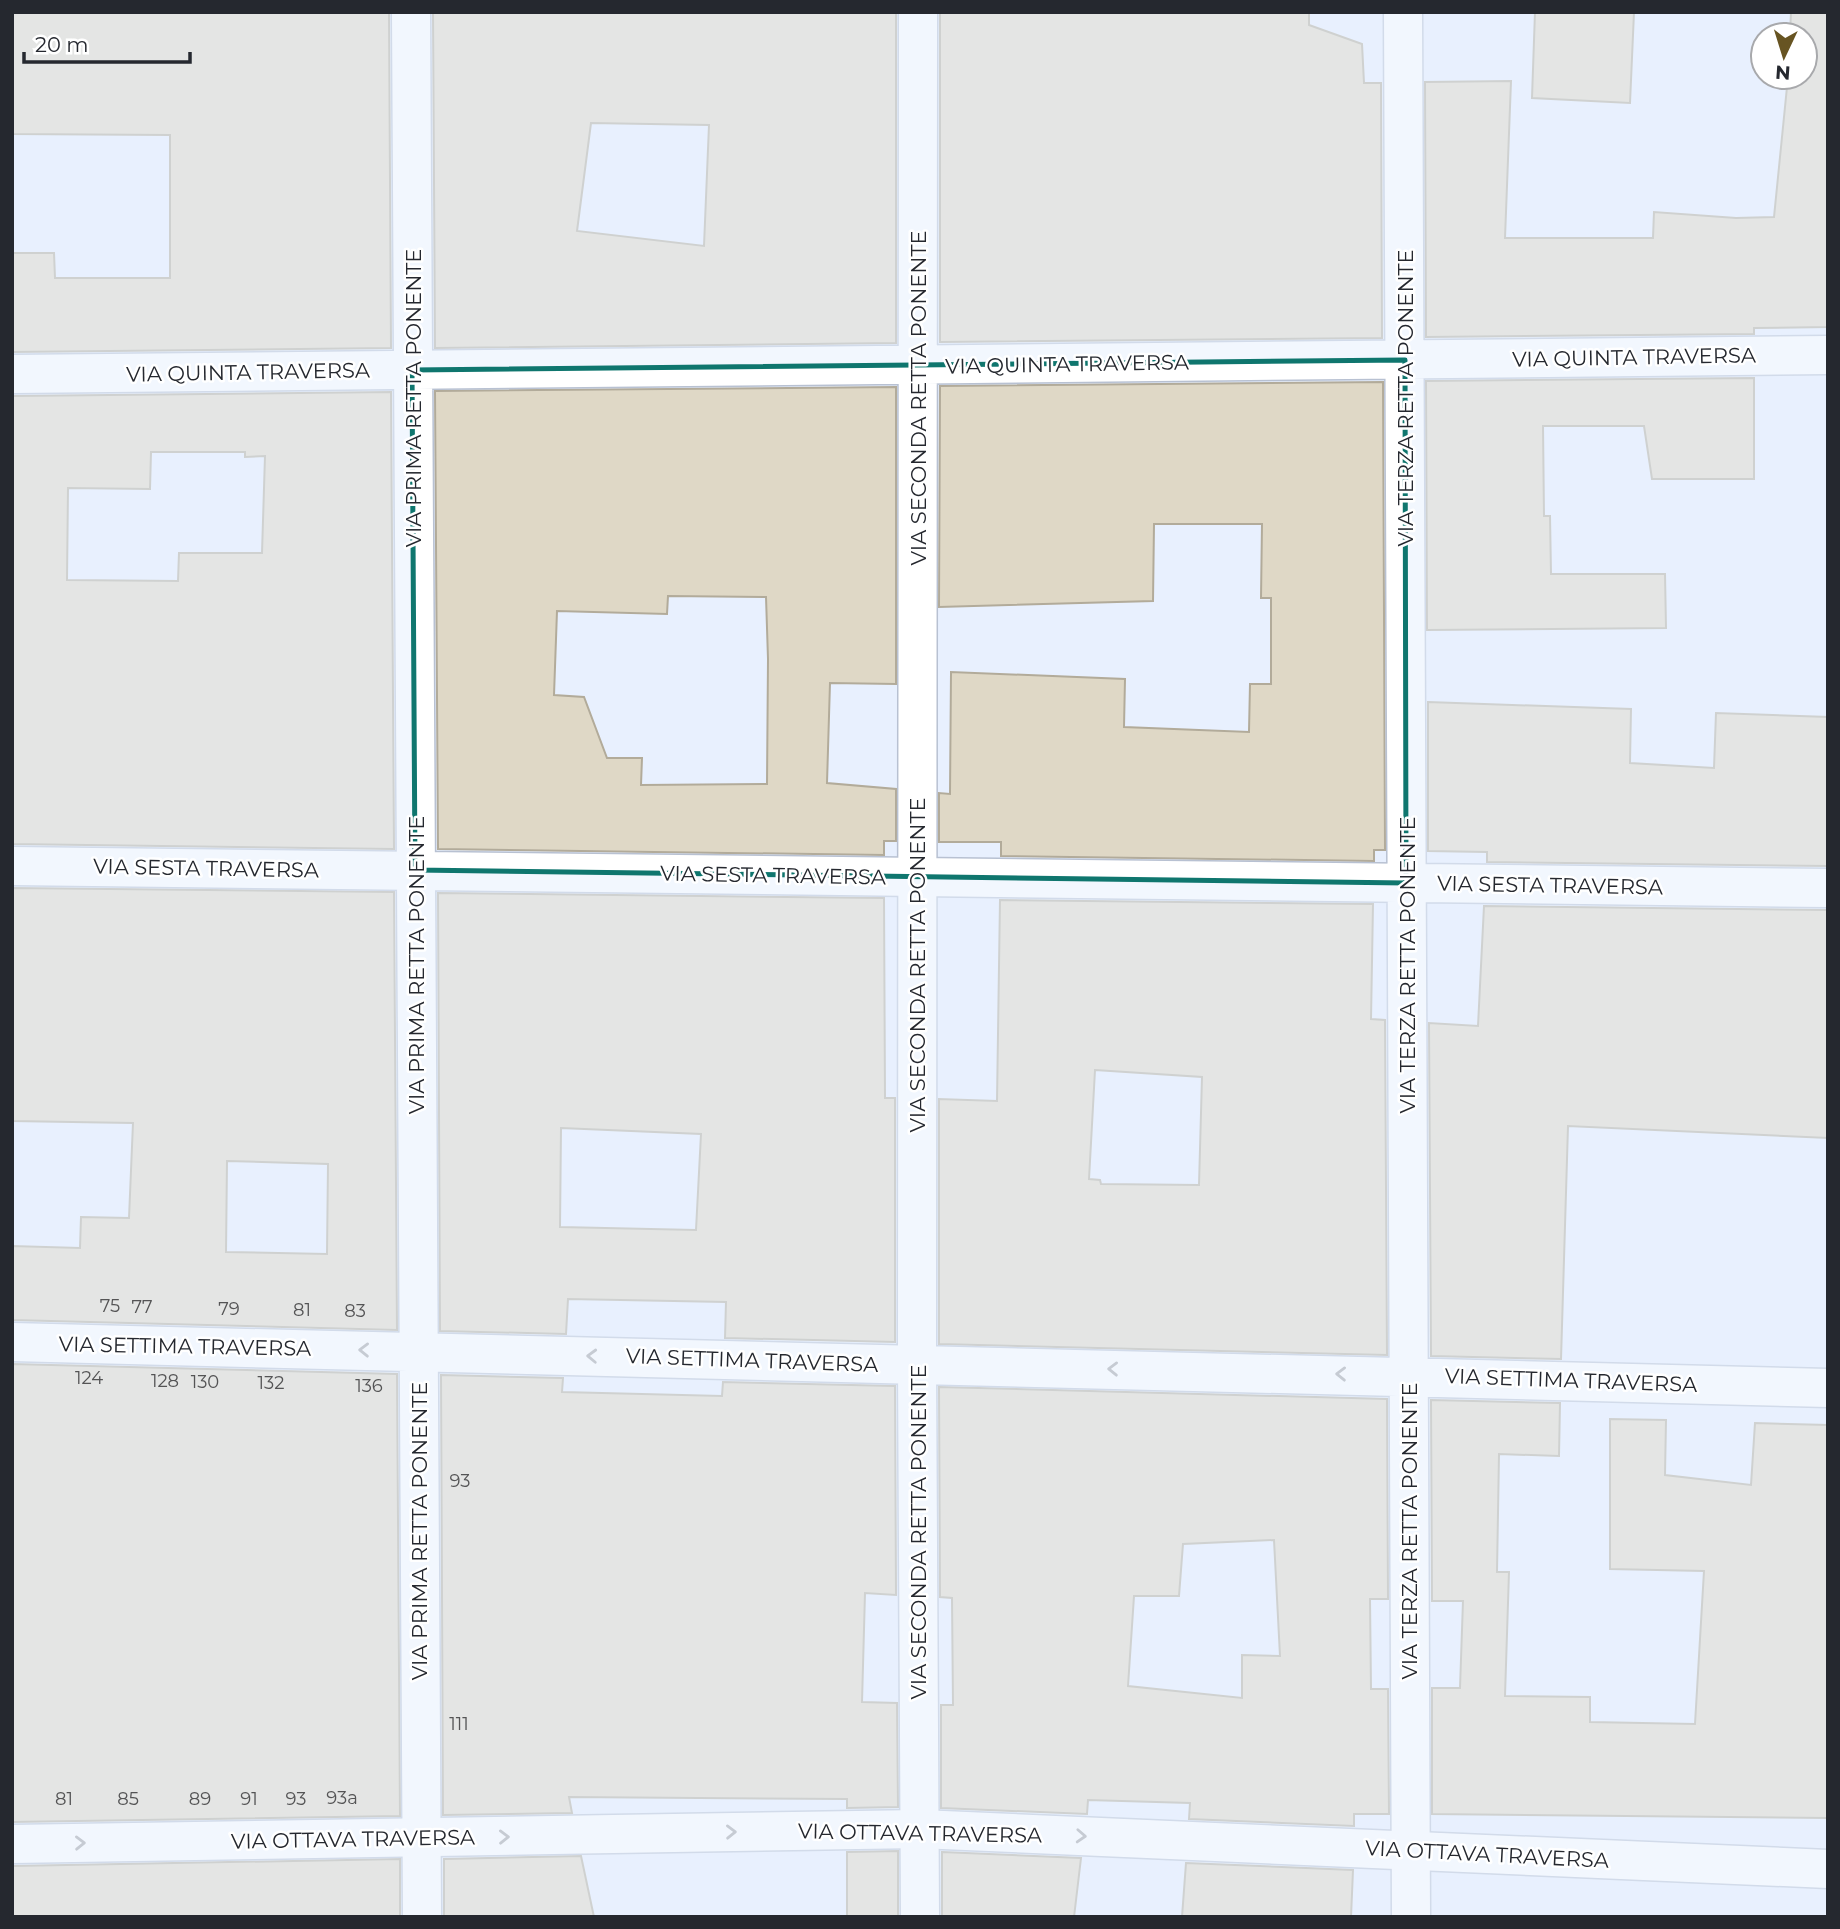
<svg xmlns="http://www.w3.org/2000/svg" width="1840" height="1929" viewBox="0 0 1840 1929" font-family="Montserrat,sans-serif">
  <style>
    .building { fill: #dfd8c6; stroke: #b2ab9a; stroke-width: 2; fill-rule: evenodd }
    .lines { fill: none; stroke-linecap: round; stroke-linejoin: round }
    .minor-casing { stroke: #b8c1d2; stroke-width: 41 }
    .tertiary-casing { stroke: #b8c1d2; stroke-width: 41 }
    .minor { stroke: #fff; stroke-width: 38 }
    .tertiary { stroke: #fff; stroke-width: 38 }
    .oneway { stroke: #9d9ea1 }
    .marked { fill: none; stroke: #0f766e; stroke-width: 5; stroke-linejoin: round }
    .labels { text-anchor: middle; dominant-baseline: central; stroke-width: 5; stroke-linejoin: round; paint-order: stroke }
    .number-label { font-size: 18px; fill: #545455 }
    .street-label { font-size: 21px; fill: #25282f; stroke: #fff }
  </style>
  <rect width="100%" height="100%" fill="#e8f0fe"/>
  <!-- building -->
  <path class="building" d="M12,12H389L391,348L12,352V253H54L55,278H170V135L12,134Z
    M433,12H896V343L435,348ZM591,123L709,125L704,246L577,231Z
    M940,12H1309V25L1362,44L1364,83H1381L1382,338L940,342Z
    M1535,12H1634L1630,103L1532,98Z
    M1791,12H1828V327L1754,328V334L1426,337L1425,82L1511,81L1505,238H1653L1654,212L1736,218L1774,217L1788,77H1805V35H1790Z
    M1754,378V479H1652L1644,426H1543L1544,516H1550L1551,574H1665L1666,628L1427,630L1426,381Z
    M1383,382L1385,850H1374V861L1001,856V842H939V793L950,794L951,672L1125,679L1124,727L1249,732L1250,684H1271V598H1261L1262,524H1154L1153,601L939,607L940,386Z
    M896,387V684L830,683L827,783L896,789V841H884V855L438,849L435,391ZM668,596L766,597L768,659L767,784L641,785L642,758H607L584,697L554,695L557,611L667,614Z
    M391,392L394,849L12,844V396ZM151,452H245V457L265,456L262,553H179L178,581L67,580L68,488L150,489Z
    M1428,702L1631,709L1630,763L1714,768L1716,713L1828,717V866L1487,862V852L1428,851Z
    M12,888L394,892L397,1330L12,1320V1246L80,1248L81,1217L129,1218L133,1123L12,1121ZM227,1161L328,1164L327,1254L226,1252Z
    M438,893L884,898L885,1098H895V1342L725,1338L726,1302L568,1299L566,1334L440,1331ZM561,1128L701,1134L696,1230L560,1227Z
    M1000,900L1373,904L1371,1019L1385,1020L1387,1355L939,1344V1099L997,1101ZM1095,1070L1202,1077L1199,1185L1101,1184L1100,1180L1089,1179Z
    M1484,906L1828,910V1138L1568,1126L1561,1359L1431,1356L1429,1023L1478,1026Z
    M12,1364L397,1374L400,1816L12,1822Z
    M441,1375L563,1378L562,1392L722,1396L723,1382L895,1386L896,1595L865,1593L862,1702L897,1703L898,1807L847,1808V1799L569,1797L572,1813L443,1815Z
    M939,1387L1387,1399L1388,1599H1370L1371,1689H1388L1389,1814H1354V1826L1189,1819L1190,1803L1088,1800L1087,1814L941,1808V1705H953L952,1598L940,1597ZM1274,1540L1280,1656L1242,1655V1698L1128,1686L1134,1596H1179L1183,1544Z
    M1431,1400L1560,1403L1559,1456L1499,1454L1497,1572H1509L1505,1696L1590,1697V1722L1695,1724L1704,1571L1610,1569V1419L1666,1420L1665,1475L1751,1485L1755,1423L1828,1425V1818L1432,1814V1688H1460L1463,1601H1432Z
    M898,1851V1917H847V1852Z
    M942,1852L1081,1858L1074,1917H942Z
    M581,1856L594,1917H444V1859Z
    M400,1859V1917H12V1866Z
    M1186,1863L1353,1870L1351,1917H1182Z"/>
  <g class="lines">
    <!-- minor casing -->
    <g class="minor-casing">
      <path id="minor" d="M411,12L422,1917
        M918,12L917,1365L920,1917
        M1403,12L1411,1917
        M12,374L1828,355
        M12,866L1828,888
        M12,1342L1828,1388"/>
    </g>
    <!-- tertiary casing -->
    <g class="tertiary-casing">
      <path id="tertiary" d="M12,1844L920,1829L1828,1869"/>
    </g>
    <!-- minor -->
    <use href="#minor" class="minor"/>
    <!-- tertiary -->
    <use href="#tertiary" class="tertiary"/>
  </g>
  <!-- one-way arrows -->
  <defs><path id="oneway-chevron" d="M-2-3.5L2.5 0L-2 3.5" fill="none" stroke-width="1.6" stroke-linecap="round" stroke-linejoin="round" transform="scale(1.75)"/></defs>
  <g class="oneway">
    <use href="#oneway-chevron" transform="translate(364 1350) rotate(-179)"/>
    <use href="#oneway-chevron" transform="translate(592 1356) rotate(-178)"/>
    <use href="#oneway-chevron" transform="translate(1113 1369) rotate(-179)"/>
    <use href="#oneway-chevron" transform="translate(1341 1374) rotate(-179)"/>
    <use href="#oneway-chevron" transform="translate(731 1832) rotate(-1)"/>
    <use href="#oneway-chevron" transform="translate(1081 1836) rotate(3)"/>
    <use href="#oneway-chevron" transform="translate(504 1837) rotate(-1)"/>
    <use href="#oneway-chevron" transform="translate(80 1843) rotate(-1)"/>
  </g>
  <!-- marked area -->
  <path d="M0 0H1840V1929H0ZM1405,360L1406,883L415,870L412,370Z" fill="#e8f0fe" fill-opacity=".55" fill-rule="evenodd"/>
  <path class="marked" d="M1405,360L1406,883L415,870L412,370Z"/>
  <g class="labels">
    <!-- number labels -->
    <g class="number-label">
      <text x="110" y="1306">75</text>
      <text x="142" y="1307">77</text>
      <text x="229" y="1309">79</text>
      <text x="302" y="1310">81</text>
      <text x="355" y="1311">83</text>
      <text x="89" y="1378">124</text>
      <text x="165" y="1381">128</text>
      <text x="205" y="1382">130</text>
      <text x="271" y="1383">132</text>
      <text x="369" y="1386">136</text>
      <text x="460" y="1481">93</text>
      <text x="459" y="1724">111</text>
      <text x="342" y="1798">93a</text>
      <text x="64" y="1799">81</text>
      <text x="128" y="1799">85</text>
      <text x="200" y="1799">89</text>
      <text x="249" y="1799">91</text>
      <text x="296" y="1799">93</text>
    </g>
    <!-- street labels -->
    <g class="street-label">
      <text transform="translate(1634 357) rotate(-1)">VIA QUINTA TRAVERSA</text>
      <text transform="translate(1067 364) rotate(-1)">VIA QUINTA TRAVERSA</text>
      <text transform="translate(248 372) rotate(-1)">VIA QUINTA TRAVERSA</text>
      <text transform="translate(413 398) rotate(-90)">VIA PRIMA RETTA PONENTE</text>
      <text transform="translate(918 398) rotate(-90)">VIA SECONDA RETTA PONENTE</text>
      <text transform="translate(1405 398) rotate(-90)">VIA TERZA RETTA PONENTE</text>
      <text transform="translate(206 868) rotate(1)">VIA SESTA TRAVERSA</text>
      <text transform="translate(773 875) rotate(1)">VIA SESTA TRAVERSA</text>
      <text transform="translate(1550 885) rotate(1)">VIA SESTA TRAVERSA</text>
      <text transform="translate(416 965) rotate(-90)">VIA PRIMA RETTA PONENTE</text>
      <text transform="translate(917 965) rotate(-90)">VIA SECONDA RETTA PONENTE</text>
      <text transform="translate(1407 965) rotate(-90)">VIA TERZA RETTA PONENTE</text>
      <text transform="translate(185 1346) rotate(1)">VIA SETTIMA TRAVERSA</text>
      <text transform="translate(752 1360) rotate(2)">VIA SETTIMA TRAVERSA</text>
      <text transform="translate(1571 1380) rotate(2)">VIA SETTIMA TRAVERSA</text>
      <text transform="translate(419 1531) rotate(-90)">VIA PRIMA RETTA PONENTE</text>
      <text transform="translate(1409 1531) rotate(-90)">VIA TERZA RETTA PONENTE</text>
      <text transform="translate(918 1532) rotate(-90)">VIA SECONDA RETTA PONENTE</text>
      <text transform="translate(920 1833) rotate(1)">VIA OTTAVA TRAVERSA</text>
      <text transform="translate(353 1839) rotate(-1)">VIA OTTAVA TRAVERSA</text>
      <text transform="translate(1487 1854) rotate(3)">VIA OTTAVA TRAVERSA</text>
    </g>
  </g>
  <!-- border -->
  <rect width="1840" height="1929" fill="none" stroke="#25282f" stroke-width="28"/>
  <!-- north arrow -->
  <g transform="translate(1784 56) rotate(184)"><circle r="33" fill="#ffffff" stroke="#a8a9ac" stroke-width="2"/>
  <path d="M0-5L12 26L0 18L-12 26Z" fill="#675422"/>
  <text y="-10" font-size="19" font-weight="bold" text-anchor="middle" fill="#25282f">N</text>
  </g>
  <!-- scale -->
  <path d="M24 52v10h166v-10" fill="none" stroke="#25282f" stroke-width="3.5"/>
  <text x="35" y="52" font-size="21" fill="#25282f" stroke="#ffffff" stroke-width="5" paint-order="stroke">20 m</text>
</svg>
